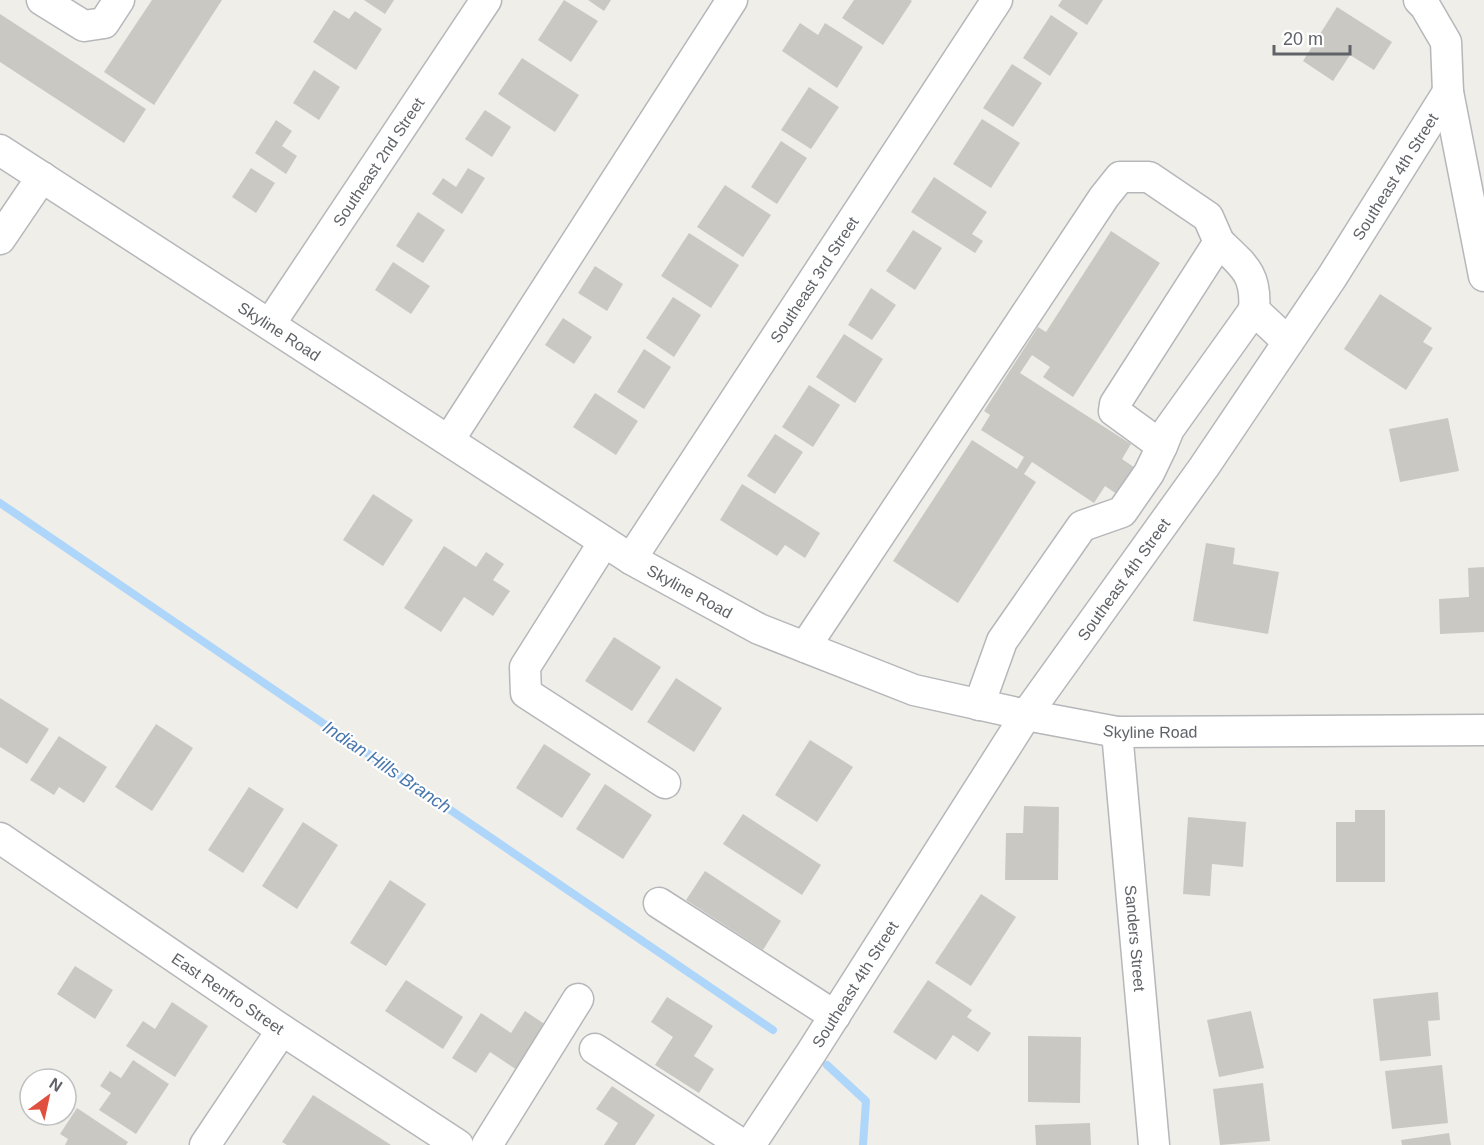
<svg xmlns="http://www.w3.org/2000/svg" width="1484" height="1145" viewBox="0 0 1484 1145" font-family="Arial,sans-serif">
  <style>
    .lines { fill: none; stroke-linecap: round; stroke-linejoin: round }
    .stream { stroke: #add6fa; stroke-width: 8 }
    .building { fill: #c9c8c2 }
    .minor-casing { stroke: #b5b7bb; stroke-width: 33 }
    .minor { stroke: #fff; stroke-width: 30 }
    .labels { text-anchor: middle; dominant-baseline: central; stroke-width: 4.5; stroke-linejoin: round; paint-order: stroke }
    .street-label { font-size: 16px; fill: #5f6267; stroke: #fff }
    .water-label { font-size: 18px; font-style: italic; fill: #4a77ad; stroke: #fff }
  </style>
  <rect width="100%" height="100%" fill="#f0eee8"/>
  <g class="lines">
    <!-- stream -->
    <path class="stream" d="M0,503L773,1030
      M827,1065L866,1101L863,1145"/>
  </g>
  <!-- building -->
  <path class="building" d="M152,0H222L154,105L104,72Z
    M364,0H394L385,14Z
    M564,0L598,21L571,62L538,40Z
    M588,0H611L604,11Z
    M854,0H910L912,1L883,45L842,18Z
    M1062,0H1103L1087,25L1058,6Z
    M1337,7L1392,42L1374,70L1350,55L1333,81L1303,61Z
    M334,10L349,19L355,11L382,29L356,70L313,42Z
    M0,14L146,109L124,143L0,62Z
    M1051,15L1078,33L1050,76L1023,58Z
    M800,23L818,35L825,23L863,47L837,88L782,51Z
    M522,58L579,95L555,132L498,94Z
    M1012,64L1042,83L1013,127L983,108Z
    M314,70L340,87L319,120L293,103Z
    M809,87L839,107L811,149L781,130Z
    M485,110L511,127L492,157L465,139Z
    M982,119L1020,143L991,188L953,164Z
    M276,120L292,131L282,146L297,156L286,174L255,153Z
    M781,141L807,158L777,204L751,187Z
    M251,168L275,183L256,213L232,197Z
    M468,168L485,178L462,214L432,194L443,178L456,187Z
    M934,177L987,212L972,234L983,241L975,253L911,212Z
    M725,185L771,215L743,257L697,227Z
    M418,212L445,230L423,263L396,246Z
    M913,230L942,248L915,290L886,271Z
    M1111,231L1160,263L1073,397L1043,377L1050,367L1032,355L1020,373L1131,444L1122,459L1141,472L1124,499L1105,486L1094,503L1032,462L1024,474L1036,482L958,603L893,561L972,440L1017,469L1024,457L981,430L990,415L984,411L1038,327L1046,332Z
    M689,233L739,265L711,308L661,276Z
    M393,262L430,286L411,314L375,290Z
    M595,266L623,284L607,311L578,293Z
    M871,288L896,305L872,340L848,325Z
    M1380,294L1432,328L1423,342L1433,348L1406,390L1344,349Z
    M673,297L701,315L674,357L646,338Z
    M563,318L592,337L574,364L545,345Z
    M844,334L883,359L855,403L816,377Z
    M644,349L671,367L644,409L617,392Z
    M809,385L840,405L813,447L782,427Z
    M595,393L638,421L616,455L573,427Z
    M1448,418L1459,471L1400,482L1389,429Z
    M775,434L803,452L775,494L747,476Z
    M742,484L820,533L805,558L785,545L777,556L720,520Z
    M373,494L413,520L383,566L343,540Z
    M1206,543L1235,548L1233,564L1279,572L1268,634L1193,621Z
    M444,546L476,567L486,552L504,564L493,580L510,591L493,616L464,597L441,632L404,608Z
    M1484,567V632L1440,634L1439,599L1469,597L1468,568Z
    M614,637L661,667L632,711L585,681Z
    M676,678L722,708L694,752L647,722Z
    M0,698L49,729L27,764L0,747Z
    M156,724L193,748L152,811L115,787Z
    M59,736L107,767L84,803L59,787L54,795L30,780Z
    M810,740L853,767L817,822L775,795Z
    M544,744L591,774L562,818L516,788Z
    M605,784L652,815L623,859L576,829Z
    M249,787L284,809L243,873L208,850Z
    M1024,806L1059,807L1058,880H1005L1006,833H1023Z
    M1355,810H1385V882H1336V822H1355Z
    M743,814L821,865L802,895L723,844Z
    M1188,817L1246,822L1243,867L1212,864L1210,896L1183,894Z
    M303,822L338,845L297,909L262,886Z
    M705,871L781,921L763,950L686,900Z
    M390,880L426,904L386,966L350,943Z
    M981,894L1016,917L971,986L935,963Z
    M75,966L113,990L95,1019L57,994Z
    M406,980L463,1017L443,1049L385,1011Z
    M928,980L972,1010L967,1017L991,1033L978,1052L953,1035L936,1060L893,1032Z
    M1438,992L1440,1020L1428,1021L1431,1056L1380,1061L1373,999Z
    M667,997L713,1026L694,1056L714,1069L699,1093L655,1065L673,1037L651,1022Z
    M172,1002L208,1026L175,1077L126,1046L143,1021L155,1029Z
    M525,1011L549,1027L520,1072L490,1052L476,1073L452,1058L481,1013L511,1033Z
    M1251,1011L1264,1068L1219,1077L1207,1020Z
    M1028,1036L1081,1037L1080,1103L1028,1102Z
    M133,1060L169,1084L136,1134L99,1110L111,1093L100,1086L110,1071L121,1078Z
    M1442,1065L1448,1123L1392,1129L1385,1071Z
    M1263,1083L1270,1141L1220,1145L1213,1089Z
    M612,1086L655,1115L635,1145H604L618,1123L596,1109Z
    M313,1095L391,1145H287L282,1142Z
    M77,1108L128,1142L126,1145H65L68,1139L60,1134Z
    M1090,1123L1091,1145H1036L1035,1125Z
    M1449,1133L1451,1145H1402L1401,1140Z"/>
  <g class="lines">
    <!-- minor casing -->
    <g class="minor-casing">
      <g id="minor">
        <path d="M42,0L84,26L104,23L119,0"/>
        <path d="M1419,0L1425,6L1446,42L1448,92L1484,276"/>
        <path id="s1" d="M0,150L631,559L759,629L914,690L1026,715L1117,732L1484,730"/>
        <path d="M0,239L42,177"/>
        <path d="M1219,242C1244,266 1257,274 1254,310L1288,342"/>
        <path id="s2" d="M270,324L486,0"/>
        <path d="M449,440L732,0"/>
        <path d="M1162,446L1169,429L1254,310"/>
        <path d="M604,542L525,667L526,693L665,783"/>
        <path id="s3" d="M631,559L997,0"/>
        <path d="M805,647L1104,197L1120,177H1149L1208,217L1219,242L1115,404L1114,411L1162,446L1149,473L1122,512L1082,526L1002,641L979,705"/>
        <path id="s4" d="M1117,732L1154,1145"/>
        <path id="s5" d="M0,838L282,1030L458,1145"/>
        <path d="M659,903L835,1016"/>
        <path d="M595,1049L743,1145"/>
        <path d="M205,1145L282,1030"/>
        <path d="M487,1145L578,999"/>
        <path id="s6" d="M750,1145L811,1053L1026,715L1204,467L1332,277L1448,92"/>
      </g>
    </g>
    <!-- minor -->
    <use href="#minor" class="minor"/>
  </g>
  <g class="labels">
    <!-- street labels -->
    <g class="street-label">
      <text stroke="none"><textPath href="#s2" startOffset="195">Southeast 2nd Street</textPath></text>
      <text stroke="none"><textPath href="#s6" startOffset="1164">Southeast 4th Street</textPath></text>
      <text stroke="none"><textPath href="#s3" startOffset="334">Southeast 3rd Street</textPath></text>
      <text stroke="none"><textPath href="#s1" startOffset="333">Skyline Road</textPath></text>
      <text stroke="none"><textPath href="#s6" startOffset="678">Southeast 4th Street</textPath></text>
      <text stroke="none"><textPath href="#s1" startOffset="819">Skyline Road</textPath></text>
      <text stroke="none"><textPath href="#s1" startOffset="1305">Skyline Road</textPath></text>
      <text stroke="none"><textPath href="#s4" startOffset="207">Sanders Street</textPath></text>
      <text stroke="none"><textPath href="#s6" startOffset="192">Southeast 4th Street</textPath></text>
      <text stroke="none"><textPath href="#s5" startOffset="276">East Renfro Street</textPath></text>
    </g>
    <!-- water labels -->
    <g class="water-label">
      <text transform="translate(387 767) rotate(34)">Indian Hills Branch</text>
    </g>
  </g>
  <!-- north arrow -->
  <g transform="translate(48 1097) rotate(33)"><circle r="28" fill="#ffffff" stroke="#bfc0c2" stroke-width="1.5"/>
  <path d="M0-4.5L10 22L0 15L-10 22Z" fill="#e0503e"/>
  <text y="-9" font-size="16" font-weight="bold" text-anchor="middle" fill="#5f6267">N</text>
  </g>
  <!-- scale -->
  <path d="M1274 45v9h76v-9" fill="none" stroke="#5f6267" stroke-width="3"/>
  <text x="1283" y="45" font-size="18" fill="#5f6267" stroke="#ffffff" stroke-width="4.5" paint-order="stroke">20 m</text>
</svg>
